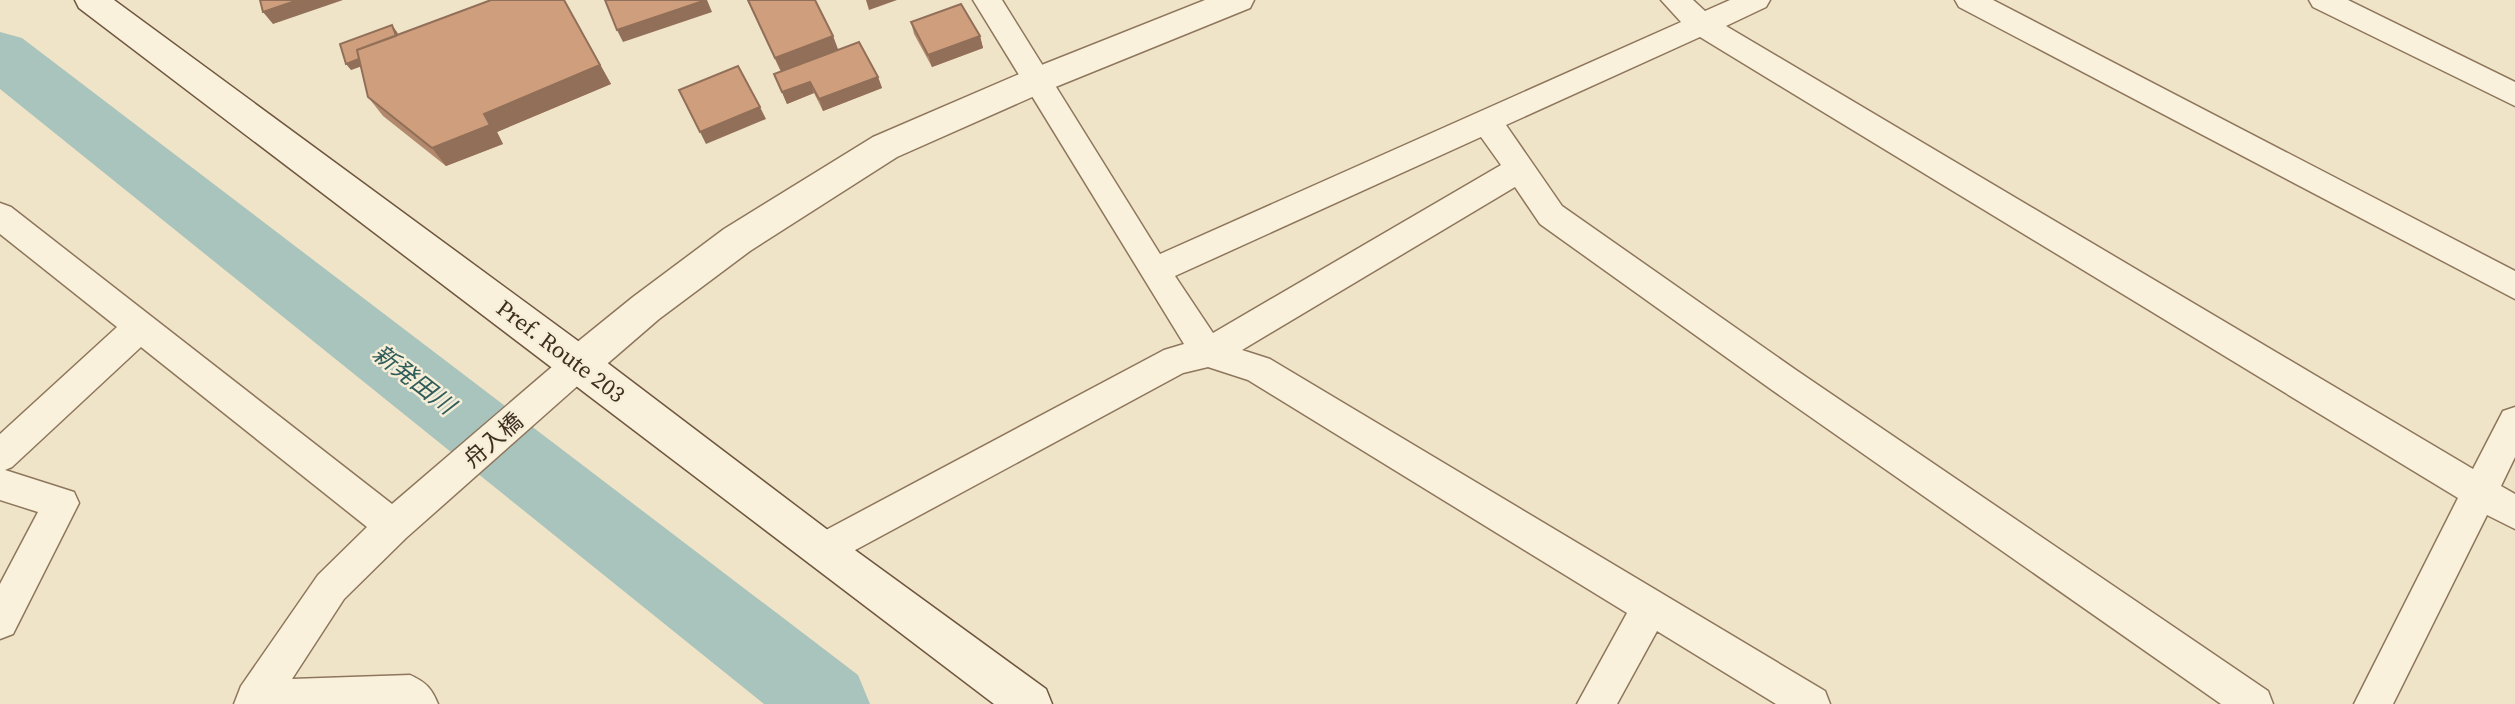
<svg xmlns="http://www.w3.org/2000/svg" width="2515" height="704" viewBox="0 0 2515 704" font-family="'Source Serif 4','Noto Sans JP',serif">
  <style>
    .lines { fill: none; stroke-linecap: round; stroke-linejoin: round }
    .river { fill: #a9c4bc; fill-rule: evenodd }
    .minor-casing { stroke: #8d765c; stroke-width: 3 }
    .tertiary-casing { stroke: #8d765c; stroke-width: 3 }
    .secondary-casing { stroke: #6f573f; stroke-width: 3 }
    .minor { fill: #faf1dc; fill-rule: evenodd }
    .tertiary { fill: #faf1dc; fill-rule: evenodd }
    .secondary { fill: #faf1dc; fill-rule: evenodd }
    .wall { fill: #b2896c }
    .shaded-wall { fill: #916f58 }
    .building { fill: #cf9f7d; stroke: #916f58; stroke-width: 2 }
    .labels { text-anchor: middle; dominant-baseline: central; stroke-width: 5; stroke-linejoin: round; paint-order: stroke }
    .street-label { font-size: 23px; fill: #3d2e20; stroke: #f7eed8 }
    .water-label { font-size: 24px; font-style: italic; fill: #2f5d5a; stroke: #f7eed8 }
  </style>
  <rect width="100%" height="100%" fill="#f0e4c8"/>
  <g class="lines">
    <!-- river -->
    <path class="river" d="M0,32L22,38L858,675L870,704H764L0,89Z"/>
    <!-- minor casing -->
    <g class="minor-casing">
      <path id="minor" d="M973,0H1002L1160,254L1681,22L1661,0H1693L1705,11L1730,0H1770L1766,7L1726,26L2473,469L2503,411L2515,407V457L2501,486L2515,494V529L2487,515L2393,704H2354L2458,498L1700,37L1506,125L1562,206L1796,370L2268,691L2273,704H2221L1772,390L1540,224L1515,187L1242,350L1270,359L1825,691L1830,704H1776L1657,631L1617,704H1577L1627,613L1248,380L1208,367L1183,373L822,568L809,563L804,551L809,539L1164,350L1184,344ZM1481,137L1501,165L1213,333L1175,276Z
        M1955,0H1993L2515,271V299L1959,7Z
        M2309,0H2348L2515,82V106L2313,7Z
        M0,203L11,207L392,504L567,354L579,350L591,354L596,364L591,374L406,538L344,599L292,679L410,675C426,682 432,689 438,704H234L241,686L318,575L367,527L141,347L12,467L5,470L74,492L79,503L13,634L0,639V584L38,512L0,500V434L117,327L0,234Z"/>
    </g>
    <!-- tertiary casing -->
    <g class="tertiary-casing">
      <path id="tertiary" d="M1205,0H1254L1250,8L1048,90L897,157L750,251L659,319L593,376L579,381L565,376L560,364L565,352L633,297L724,229L873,137L1024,72Z"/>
    </g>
    <!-- secondary casing -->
    <g class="secondary-casing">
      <path id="secondary" d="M75,0H114L593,352L837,537L1046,689L1052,704H994L79,8Z"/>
    </g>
    <!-- minor -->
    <use href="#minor" class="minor"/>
    <!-- tertiary -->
    <use href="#tertiary" class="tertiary"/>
    <!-- secondary -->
    <use href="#secondary" class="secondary"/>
  </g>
  <!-- wall -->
  <path class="wall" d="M564,0L611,84L497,132L503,144L446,166L383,116L368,97L361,66L351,70L397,32L398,35Z
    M747,0H815L833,36L838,50L878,77L882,88L823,111L814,93L787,104L774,74L781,72Z
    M911,22L980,36L983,48L932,67L914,34Z"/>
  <!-- shaded-wall -->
  <path class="shaded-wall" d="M298,0H343L273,24L263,12Z
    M564,0L611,84L497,132L503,144L446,166L432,148L484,114Z
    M706,0H707L712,12L623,42L617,30Z
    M866,0H897L869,10Z
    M392,25L397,32L404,51L351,70L346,64Z
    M833,36L839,52L782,73L775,58Z
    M980,36L983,48L932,67L928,55Z
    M878,77L882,88L823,111L819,99Z
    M810,82L814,93L787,104L782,92Z
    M760,107L766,119L706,144L700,132Z"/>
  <!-- building -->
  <path class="building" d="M260,0H298L263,12Z
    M491,0H564L600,65L484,114L490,125L432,148L368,97L357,50Z
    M605,0H706L617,30Z
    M748,0H815L833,36L775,58Z
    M961,4L980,36L928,55L911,22Z
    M392,25L396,36L357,50L359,59L346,64L340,44Z
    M859,42L878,77L819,99L810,82L782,92L774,74Z
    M738,66L760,107L700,132L679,90Z"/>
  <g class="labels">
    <!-- street labels -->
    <g class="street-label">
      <text transform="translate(561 351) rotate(37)">Pref. Route 203</text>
      <text transform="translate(493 440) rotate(-41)">舟入橋</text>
    </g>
    <!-- water labels -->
    <g class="water-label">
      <text transform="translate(414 379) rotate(38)">新発田川</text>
    </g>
  </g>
</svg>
